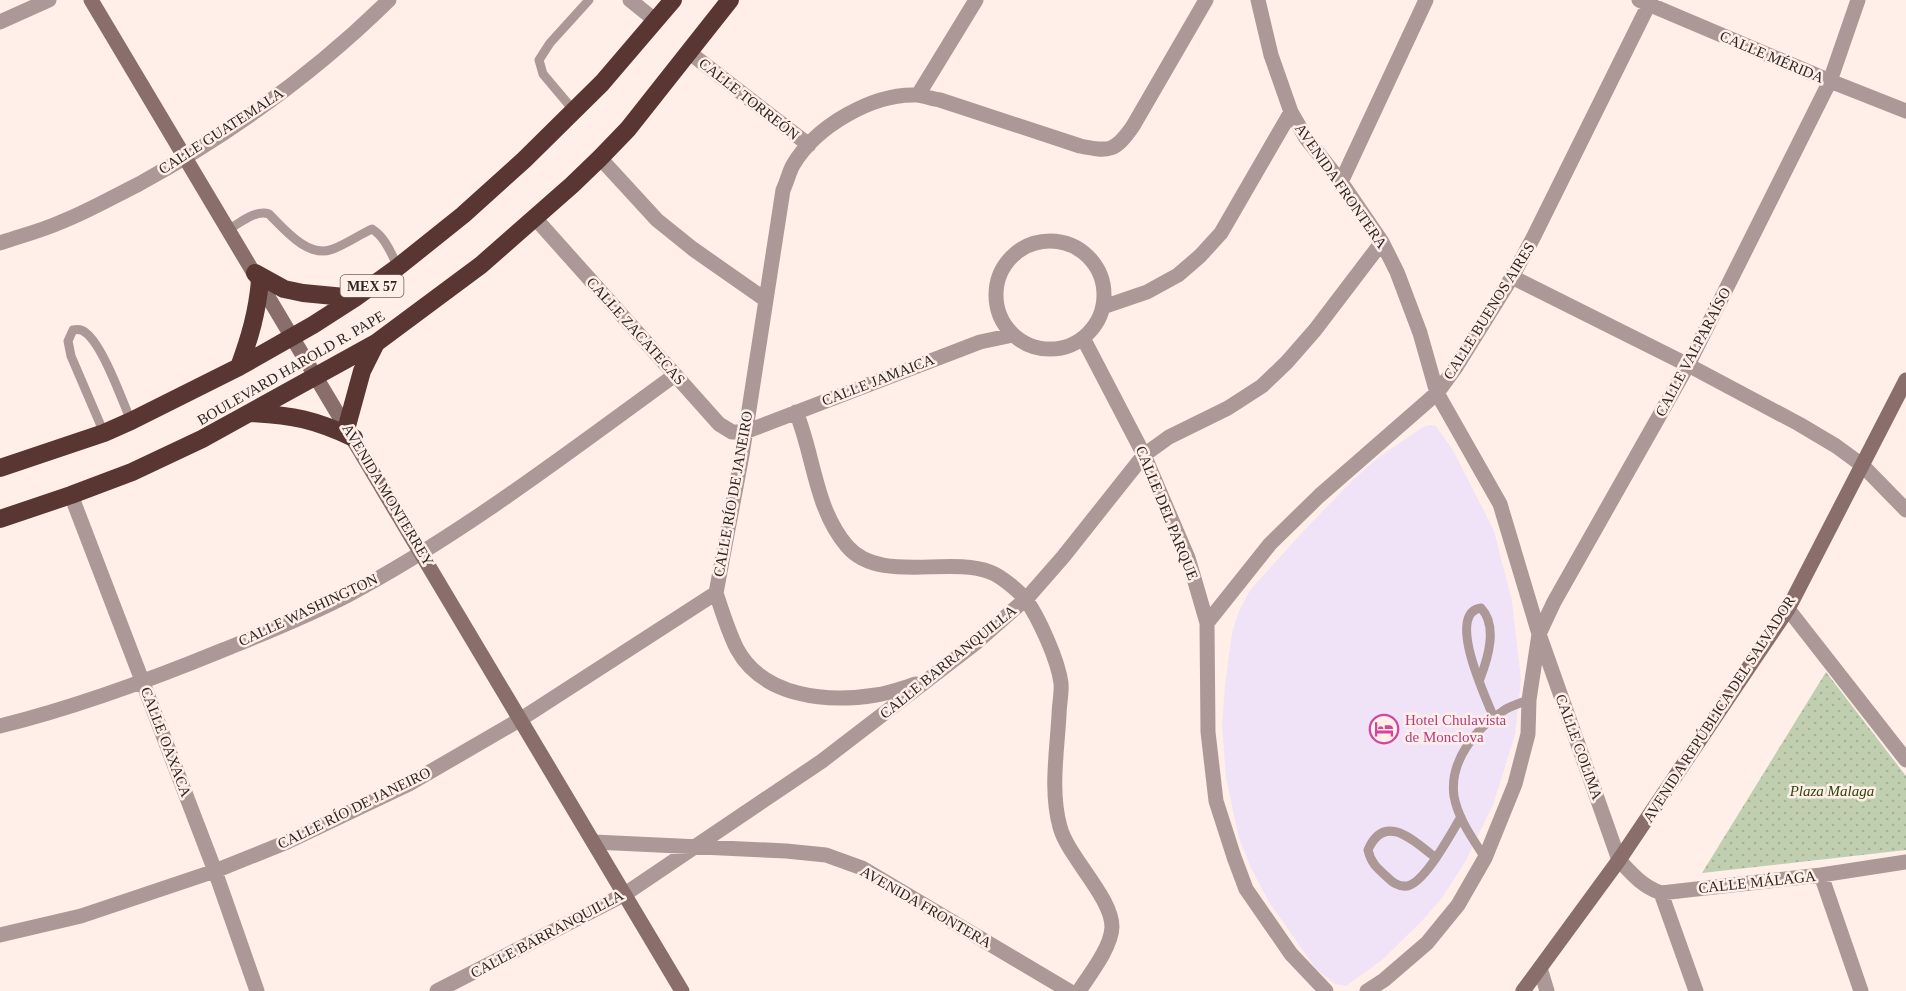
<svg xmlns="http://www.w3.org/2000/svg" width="1906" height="991" viewBox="0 0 1906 991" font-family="Georgia,serif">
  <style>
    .commercial { fill: #f0e3f8 }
    .park { fill: url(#park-dots) }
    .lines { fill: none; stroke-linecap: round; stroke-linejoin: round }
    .lane { stroke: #ac9997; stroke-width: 9 }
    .street { stroke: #ac9997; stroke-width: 15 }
    .secondary { stroke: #896e6b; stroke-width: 15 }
    .highway { stroke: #5a3633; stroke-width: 18 }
    .labels { text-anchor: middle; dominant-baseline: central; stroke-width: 5; stroke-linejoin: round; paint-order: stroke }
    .shield { fill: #ffefe8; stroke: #6c635f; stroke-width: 1.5 }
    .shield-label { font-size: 14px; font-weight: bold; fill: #2d2724 }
    .street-label { font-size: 15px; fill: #2d2724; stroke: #ffefe8 }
    .hotel-label { font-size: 15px; fill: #b23c85; stroke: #ffefe8; text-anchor: start }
    .park-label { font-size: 15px; font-style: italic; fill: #30450f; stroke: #ffefe8 }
  </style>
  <defs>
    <pattern id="park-dots" width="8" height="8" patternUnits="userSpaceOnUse" patternTransform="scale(1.5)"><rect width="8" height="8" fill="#c1cfb1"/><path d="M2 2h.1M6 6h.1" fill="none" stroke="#a6b298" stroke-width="1.8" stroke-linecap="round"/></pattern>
  </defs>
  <rect width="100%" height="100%" fill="#ffefe8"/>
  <!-- commercial -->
  <path class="commercial" d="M1430,425L1436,426L1454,452L1494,531L1512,601L1521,679L1515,735L1493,805L1465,862L1442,898L1421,922L1382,960L1346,986L1335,984L1316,969L1269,902L1251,868L1239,838L1226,778L1222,725L1225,685L1232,633L1238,613L1250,590L1308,526L1357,476L1379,457L1423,427Z"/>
  <!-- park -->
  <path class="park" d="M1826,672L1906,776V850L1702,873Z"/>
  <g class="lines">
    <!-- lane -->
    <path class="lane" d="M575,112L543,74L539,60L550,43L589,0
      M229,229C240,223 256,209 269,214C284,229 308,259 333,249C346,244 359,235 372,229C385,237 391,253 398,267
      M104,433L71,356L68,341L73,330C78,329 82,329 86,333C103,346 122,400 131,421
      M1480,679C1488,658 1498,626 1481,608C1445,613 1487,700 1494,718
      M1436,858C1415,842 1385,811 1368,850C1371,863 1377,868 1386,876C1392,882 1398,887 1407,886C1425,883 1451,833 1461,817
      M1485,858C1473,839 1458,819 1454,796C1449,761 1476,728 1503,711C1510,706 1520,703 1529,700"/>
    <!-- street -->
    <path class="street" d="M630,0L656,21
      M1258,0L1271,55L1291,112L1306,138L1341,182L1382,242L1397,272L1420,333L1437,393L1500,504L1539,634L1619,860C1632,874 1642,886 1661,893L1821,875L1906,862
      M1639,0L1830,81L1906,111
      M0,22L49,0
      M690,53L809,145
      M918,95L976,0
      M600,158L657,220L693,249L766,300
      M1341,182L1426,0
      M535,218L719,424L732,432H745L980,342L1013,335
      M996 295a54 54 0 1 1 108 0a54 54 0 1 1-108 0Z
      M0,243C20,236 41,231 61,222C87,212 113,197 139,184C230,134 315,73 389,0
      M1512,277L1688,365L1799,424L1836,446L1862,465L1906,510
      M1103,307L1147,292L1178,275L1200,256L1221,233L1291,112
      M1083,338L1144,455L1188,558L1196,585L1207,623L1208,732L1216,801L1234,857L1246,889L1291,954L1326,991
      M796,412C814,455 815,509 847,546C879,584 948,556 990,572C1001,576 1019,591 1026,600C1039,618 1058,660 1061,683C1062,693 1059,705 1059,715C1057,752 1050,791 1060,827C1068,857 1112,897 1112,927C1111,948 1090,974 1079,991
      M71,495L215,871L257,991
      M716,593C722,611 728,631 737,649C763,697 827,703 876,695C889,693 903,688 916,684
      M1788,609L1906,760
      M1207,623L1270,544L1319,496L1437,393L1456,367L1512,277L1533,238L1651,0
      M0,726C77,707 150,680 223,650C265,633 308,616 348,595C464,533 569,452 675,375
      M594,842L786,851L826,855L862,868L1069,991
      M1821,875L1861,991
      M1661,893L1696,991
      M0,935L81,916L215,871L287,842L409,784L521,719L716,593L742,455L783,190C787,182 789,172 793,165C816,126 873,93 917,95C925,96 933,99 940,100L1080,146C1109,152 1115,152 1133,126L1206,0
      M1540,968L1547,991
      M437,991L625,894L822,761L977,642L1028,597L1063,557L1144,455L1169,437L1228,408L1262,386L1287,362L1315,330L1382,242
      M1367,991L1384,980L1427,943L1458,905L1485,858L1515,784L1528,734L1529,700L1539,634L1554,602L1688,365L1830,81L1858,0"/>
    <!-- secondary -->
    <path class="secondary" d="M91,0L682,991
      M1523,991L1619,860L1788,609L1906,380"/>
    <!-- highway -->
    <path class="highway" d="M255,273L284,289L303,293L355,298
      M239,367C250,337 257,313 260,281
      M251,413C293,415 316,420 354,438
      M347,426L362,371L376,343
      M0,468L104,433L131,421L239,367L313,325L355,298L398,267L463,215L524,160L602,83L673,0
      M0,519L71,495L132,472L202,439L376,343L481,265L572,185L600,158L628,129L730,0"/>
  </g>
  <!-- icons -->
  <defs>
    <g id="hotel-ring" transform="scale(1.5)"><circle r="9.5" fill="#ffefe8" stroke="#d1479c" stroke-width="1.5"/><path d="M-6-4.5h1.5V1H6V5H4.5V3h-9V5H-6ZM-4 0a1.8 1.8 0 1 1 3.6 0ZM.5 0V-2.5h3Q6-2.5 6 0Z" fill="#d1479c"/></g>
  </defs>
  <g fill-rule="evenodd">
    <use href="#hotel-ring" x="1384" y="729"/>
  </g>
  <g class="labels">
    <!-- shield labels -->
    <rect class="shield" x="340.5" y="275" width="63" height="22" rx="4.5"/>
    <g class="shield-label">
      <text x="372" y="286">MEX 57</text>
    </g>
    <!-- street labels -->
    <g class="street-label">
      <text transform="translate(1772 57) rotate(23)">CALLE MÉRIDA</text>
      <text transform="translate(749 99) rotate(38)">CALLE TORREÓN</text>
      <text transform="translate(221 131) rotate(-33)">CALLE GUATEMALA</text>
      <text transform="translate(1341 186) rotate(55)">AVENIDA FRONTERA</text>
      <text transform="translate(1489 311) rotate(-58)">CALLE BUENOS AIRES</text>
      <text transform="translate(636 331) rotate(48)">CALLE ZACATECAS</text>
      <text transform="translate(1693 352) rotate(-62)">CALLE VALPARAÍSO</text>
      <text transform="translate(291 368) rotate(-30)">BOULEVARD HAROLD R. PAPE</text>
      <text transform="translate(878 380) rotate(-21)">CALLE JAMAICA</text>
      <text transform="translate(733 494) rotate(-80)">CALLE RÍO DE JANEIRO</text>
      <text transform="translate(388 495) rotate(59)">AVENIDA MONTERREY</text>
      <text transform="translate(1167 513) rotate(68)">CALLE DEL PARQUE</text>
      <text transform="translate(308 610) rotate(-25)">CALLE WASHINGTON</text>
      <text transform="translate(948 662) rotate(-39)">CALLE BARRANQUILLA</text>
      <text transform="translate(1719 709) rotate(-57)">AVENIDA REPÚBLICA DEL SALVADOR</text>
      <text transform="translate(166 742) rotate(69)">CALLE OAXACA</text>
      <text transform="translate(1579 747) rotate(70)">CALLE COLIMA</text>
      <text transform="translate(354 808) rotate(-26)">CALLE RÍO DE JANEIRO</text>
      <text transform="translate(1757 882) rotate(-6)">CALLE MÁLAGA</text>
      <text transform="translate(926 907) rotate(30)">AVENIDA FRONTERA</text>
      <text transform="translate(547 934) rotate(-28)">CALLE BARRANQUILLA</text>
    </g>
    <!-- hotel labels -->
    <g class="hotel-label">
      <text x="1405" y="720">Hotel Chulavista<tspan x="1405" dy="17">de Monclova</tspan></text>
    </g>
    <!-- park labels -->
    <g class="park-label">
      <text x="1832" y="791">Plaza Malaga</text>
    </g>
  </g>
</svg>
